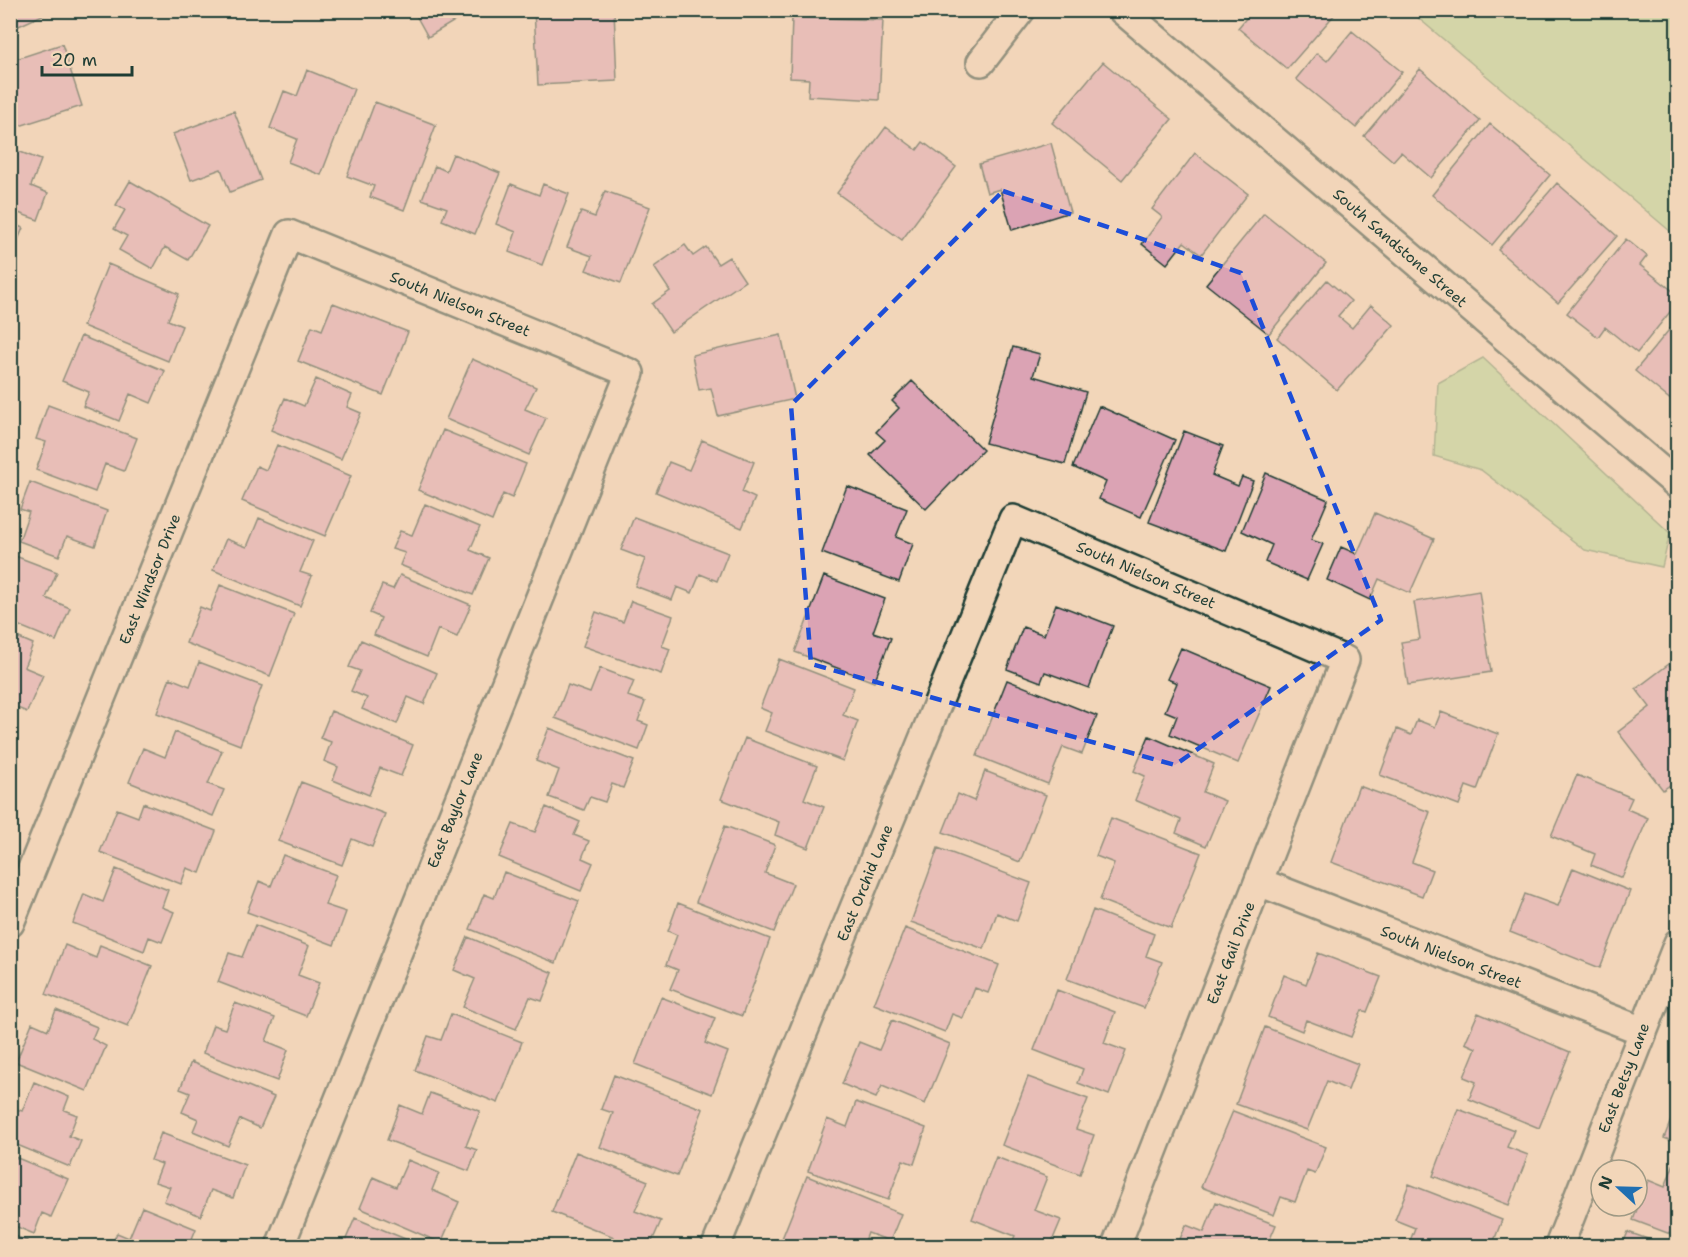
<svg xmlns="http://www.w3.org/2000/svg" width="1688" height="1257" viewBox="0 0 1688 1257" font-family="'Shantell Sans',sans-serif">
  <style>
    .green { fill: #b0d692; stroke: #688a63; stroke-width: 1.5 }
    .building { fill: #dba3b4; stroke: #1f3d34; stroke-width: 1.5 }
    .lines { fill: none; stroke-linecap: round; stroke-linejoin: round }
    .minor-casing { stroke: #1f3d34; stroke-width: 32 }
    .minor { stroke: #f2d6b9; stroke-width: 27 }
    .marked { fill: none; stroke: #1d4ed8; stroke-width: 4.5; stroke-dasharray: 12 8; stroke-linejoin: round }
    .labels { text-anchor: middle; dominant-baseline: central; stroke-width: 4.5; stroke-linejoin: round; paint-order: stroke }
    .street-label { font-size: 15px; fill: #1f3d34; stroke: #f2d6b9 }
  </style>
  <rect width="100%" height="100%" fill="#f2d6b9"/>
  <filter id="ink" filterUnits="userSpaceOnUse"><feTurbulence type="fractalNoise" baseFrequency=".0167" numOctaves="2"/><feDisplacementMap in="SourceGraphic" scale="12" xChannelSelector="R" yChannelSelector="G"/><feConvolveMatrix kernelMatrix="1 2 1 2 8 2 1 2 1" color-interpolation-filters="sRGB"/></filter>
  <g filter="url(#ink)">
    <!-- green -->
    <path class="green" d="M1410,11H1677V237Z
      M1483,358L1670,533L1662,567L1585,550L1481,470L1434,456L1438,383Z"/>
    <!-- building -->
    <path class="building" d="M10,10H45L47,13L10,30Z
      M413,10H473L428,37Z
      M534,10H614L617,81L538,85Z
      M1253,10H1331L1335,14L1287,69L1238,28Z
      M792,17L883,20L879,100L808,96L809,79L790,78Z
      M1352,31L1402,72L1356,128L1296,79L1317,53L1327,61Z
      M62,44L82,106L10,129V61Z
      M1103,62L1172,119L1122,180L1052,123Z
      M1420,69L1480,121L1431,178L1401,152L1393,161L1364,136Z
      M307,70L354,89L321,175L288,162L297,139L270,128L284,91L297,96Z
      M375,102L436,125L404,210L370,197L374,186L347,176Z
      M234,111L261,180L230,192L221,169L191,180L173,134Z
      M1490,124L1550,175L1492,245L1432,195Z
      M886,127L917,150L923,142L956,167L902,240L837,193Z
      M1051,143L1070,212L1012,230L1000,189L987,193L979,164Z
      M10,148L41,160L31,186L48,193L38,220L10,210Z
      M1195,153L1248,194L1201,255L1184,242L1167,264L1142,244L1162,217L1152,209Z
      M453,154L500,173L475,234L442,220L447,208L422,199L435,166L446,171Z
      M130,181L208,226L188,260L165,247L153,269L119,250L127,236L114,229L125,210L116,205Z
      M1557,183L1617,236L1558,303L1498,250Z
      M511,184L539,195L543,184L569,194L542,265L509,252L516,232L496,224Z
      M605,191L650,207L621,283L586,270L592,256L567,247L581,212L595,217Z
      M1264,213L1326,263L1269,334L1206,284Z
      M10,223L23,228L10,259Z
      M1626,239L1647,256L1640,265L1678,295V302L1637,353L1605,327L1598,337L1567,313Z
      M685,245L693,256L706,247L718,264L729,257L745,281L671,332L652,304L670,291L654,267Z
      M108,264L179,294L168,320L182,326L168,361L83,326Z
      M1327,280L1351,301L1338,316L1352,328L1371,305L1394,325L1337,390L1277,338Z
      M333,303L408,332L383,395L298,361L312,326L322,330Z
      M1678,319V406L1635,371Z
      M781,335L795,399L718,416L711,388L699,390L692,355Z
      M81,336L165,371L151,403L130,394L119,421L83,406L89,392L62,381Z
      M1013,347L1040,354L1033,376L1086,392L1065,464L985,443Z
      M472,359L536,387L525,409L546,418L529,455L446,419Z
      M316,379L352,395L347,407L361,413L341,459L271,430L285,398L304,406Z
      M912,381L983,450L926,509L870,455L885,440L876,432L899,408L892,401Z
      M48,405L137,438L124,471L105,464L95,492L36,470L46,442L36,439Z
      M1099,406L1175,440L1141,517L1099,499L1106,482L1073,467Z
      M443,430L526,464L512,498L503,494L492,521L418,490Z
      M1184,431L1223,446L1212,475L1238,486L1242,477L1253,481L1226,551L1149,522Z
      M702,440L754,462L742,492L755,498L742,528L656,492L669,462L689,470Z
      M277,445L351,476L325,536L242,501L257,466L266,470Z
      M1266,473L1328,500L1311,540L1323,544L1307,580L1265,562L1272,545L1242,531Z
      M30,482L107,511L95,546L67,536L59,556L19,541L29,512L20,509Z
      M847,486L907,509L896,537L913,544L899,582L822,553Z
      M425,504L480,527L470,550L489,558L473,595L400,565L405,553L392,549L400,531L412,535Z
      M1375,513L1434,539L1410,593L1379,579L1370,600L1327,580L1341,547L1357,554Z
      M634,517L728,553L717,581L700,574L692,593L677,587L672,600L635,586L645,559L621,550Z
      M259,518L313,541L300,572L312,576L300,606L213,570L226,539L247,547Z
      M10,554L57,572L46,598L70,608L56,641L10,622Z
      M400,575L471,605L457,637L438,629L427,657L374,635L381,618L370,613L382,585L393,589Z
      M824,576L885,599L873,632L891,638L874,682L795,652Z
      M220,585L294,614L270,676L186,643L200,607L210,611Z
      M1479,591L1491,672L1408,685L1401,642L1420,639L1414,602Z
      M631,601L673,616L662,646L670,649L661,674L583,646L596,612L623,622Z
      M1056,604L1113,626L1089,688L1045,672L1041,682L1007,669L1023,627L1044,635Z
      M10,634L33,644L24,667L43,675L27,712L10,705Z
      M361,640L437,673L424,704L408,697L397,724L362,709L367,698L351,691L360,671L349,667Z
      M1181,648L1271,686L1238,763L1170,734L1177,716L1165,711L1177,683L1167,679Z
      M779,659L854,688L843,715L858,721L843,761L765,731L772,713L760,708Z
      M199,662L262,686L240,745L157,713L170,678L190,686Z
      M1669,664L1678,675V779L1663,790L1618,732L1650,707L1636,689Z
      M600,668L634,681L628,696L645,702L638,721L648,725L639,750L555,718L568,685L590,693Z
      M1007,680L1097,716L1082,754L1063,747L1048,784L977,756Z
      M331,711L413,745L401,776L380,768L369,795L333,780L338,767L324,761L331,742L320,738Z
      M1441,712L1498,734L1477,790L1466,786L1459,805L1380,775L1397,729L1411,735L1417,720L1435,727Z
      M549,728L634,761L623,788L612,784L605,802L590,797L584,810L549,797L559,770L536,761Z
      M175,732L222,751L208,784L224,790L213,816L129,782L143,748L165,757Z
      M1149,736L1214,764L1203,792L1225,801L1206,846L1176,833L1181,820L1135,800L1145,776L1134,771Z
      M745,738L817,766L804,799L824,807L808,848L775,835L779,822L721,799Z
      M985,771L1046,795L1020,862L943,832L958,794L974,801Z
      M1577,775L1632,798L1627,809L1648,818L1622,878L1591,865L1595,854L1551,836Z
      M301,782L385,814L372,847L352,839L342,865L278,841Z
      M1359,786L1430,812L1412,862L1432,870L1422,896L1331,862Z
      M143,803L216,831L200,873L187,868L181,884L100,852L117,809L138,817Z
      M546,807L580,822L574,835L589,841L582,858L593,863L581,891L499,857L513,824L535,832Z
      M1111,818L1201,853L1171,928L1100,900L1114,863L1096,856Z
      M725,826L775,845L765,873L793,884L774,932L696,902Z
      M938,848L1031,883L1017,921L997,913L984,949L911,922Z
      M283,855L336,875L325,905L346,912L334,945L247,912L259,881L271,886Z
      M1573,868L1630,891L1600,968L1510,932L1525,894L1558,906Z
      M116,869L168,890L162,907L174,912L162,942L149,937L144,951L73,923L84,894L103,902Z
      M504,872L579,901L556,963L470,929L484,894L494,898Z
      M678,903L770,939L742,1016L670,989L678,970L666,965L677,935L668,931Z
      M1093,910L1154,934L1146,956L1162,962L1144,1008L1067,979Z
      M255,925L309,946L298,975L319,983L306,1016L218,982L229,953L242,957Z
      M905,928L999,965L988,993L975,988L963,1018L952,1014L945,1032L874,1004Z
      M468,937L553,973L542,1001L530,997L516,1029L463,1007L475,979L454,970Z
      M65,945L96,958L100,945L152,966L128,1026L46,994Z
      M1318,953L1381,977L1367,1012L1362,1010L1351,1037L1306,1020L1302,1031L1268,1017L1284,975L1306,984Z
      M1057,990L1115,1012L1104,1043L1126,1051L1109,1095L1078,1083L1083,1069L1034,1050Z
      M661,997L715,1018L705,1043L728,1052L712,1094L635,1064Z
      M235,1003L275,1018L266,1041L288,1050L277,1081L203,1053L213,1025L225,1029Z
      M56,1010L97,1027L92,1039L106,1046L87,1091L16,1062L32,1023L48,1030Z
      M1478,1013L1570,1052L1539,1128L1469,1099L1476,1082L1464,1077L1476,1048L1465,1043Z
      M451,1014L522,1042L498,1103L415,1070L428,1036L441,1040Z
      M892,1020L950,1044L925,1104L882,1086L876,1098L842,1084L859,1042L879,1050Z
      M1265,1027L1358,1064L1348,1090L1327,1081L1307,1130L1236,1104Z
      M191,1062L274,1097L260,1128L240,1119L228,1146L193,1131L198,1119L182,1112L190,1093L180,1089Z
      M614,1075L703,1109L677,1176L600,1147L613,1113L601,1109Z
      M1028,1077L1088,1099L1076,1129L1094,1135L1080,1174L1002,1145Z
      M34,1082L69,1097L64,1110L77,1115L69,1136L81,1141L70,1167L10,1142V1106L22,1111Z
      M430,1093L480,1111L466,1146L477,1150L469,1171L387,1140L400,1105L422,1114Z
      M856,1102L926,1128L914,1164L903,1160L888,1200L808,1171L827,1119L847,1127Z
      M1678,1102V1143L1664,1138Z
      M1458,1109L1514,1130L1507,1147L1528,1155L1509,1205L1433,1176Z
      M1233,1111L1326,1147L1315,1174L1307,1171L1295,1202L1281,1197L1274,1215L1201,1187Z
      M161,1133L245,1165L233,1198L211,1190L201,1216L164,1201L170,1187L155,1182L162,1164L151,1160Z
      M576,1152L648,1181L635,1211L661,1221L650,1246H610L614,1237L552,1212Z
      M10,1155L68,1179L51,1217L42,1213L34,1234L10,1224Z
      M996,1157L1047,1177L1034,1210L1061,1220L1050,1246H1010L1015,1236L972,1219Z
      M1676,1158L1678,1159V1237L1633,1220L1648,1180L1665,1187Z
      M408,1160L439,1173L432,1190L459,1202L441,1243L360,1208L373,1177L396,1187Z
      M807,1176L901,1214L890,1241L868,1233L863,1246H779Z
      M1409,1184L1502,1220L1492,1246H1408L1415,1228L1395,1220Z
      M1216,1202L1276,1225L1267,1246H1177L1186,1225L1204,1232Z
      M142,1207L196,1229L189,1246H111L117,1233L129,1238Z
      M355,1218L422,1246H343Z
      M1628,1232L1667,1246H1622Z
      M10,1234L27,1241L25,1246H10Z"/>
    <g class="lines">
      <!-- minor casing -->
      <g class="minor-casing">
        <path id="minor" d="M1122,10L1678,485
          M981,62L1021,10
          M1259,882L1643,1031
          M10,923L289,234L630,373L280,1246
          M716,1246L1013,519L1345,660L1116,1246
          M1559,1246L1678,943"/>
      </g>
      <!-- minor -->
      <use href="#minor" class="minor"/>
    </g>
  </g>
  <!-- marked area -->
  <path d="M0 0H1688V1257H0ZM1003,191L1241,273L1381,620L1175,765L811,664L791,405Z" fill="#f2d6b9" fill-opacity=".55" fill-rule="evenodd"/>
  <path class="marked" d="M1003,191L1241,273L1381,620L1175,765L811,664L791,405Z"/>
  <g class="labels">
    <!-- street labels -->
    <g class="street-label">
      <text transform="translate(1400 248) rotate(41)">South Sandstone Street</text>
      <text transform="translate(460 304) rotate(22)">South Nielson Street</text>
      <text transform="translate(1146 575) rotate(23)">South Nielson Street</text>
      <text transform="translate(150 579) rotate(-68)">East Windsor Drive</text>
      <text transform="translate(455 810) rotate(-68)">East Baylor Lane</text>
      <text transform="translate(865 883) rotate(-68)">East Orchid Lane</text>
      <text transform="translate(1231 953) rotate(-69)">East Gail Drive</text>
      <text transform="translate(1451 957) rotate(21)">South Nielson Street</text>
      <text transform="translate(1624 1078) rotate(-69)">East Betsy Lane</text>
    </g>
  </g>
  <!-- margin -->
  <rect width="1688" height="1257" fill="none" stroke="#f2d6b9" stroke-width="36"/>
  <rect x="18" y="18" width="1652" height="1221" fill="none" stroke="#1f3d34" stroke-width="2" filter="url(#ink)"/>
  <!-- north arrow -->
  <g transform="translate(1619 1188) rotate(292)"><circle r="28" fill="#f2d6b9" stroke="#9e9984" stroke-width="1.5"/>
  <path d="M0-4.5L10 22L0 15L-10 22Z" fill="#1f6fb2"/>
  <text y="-9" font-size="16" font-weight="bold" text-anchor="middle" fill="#1f3d34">N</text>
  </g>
  <!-- scale -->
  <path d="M42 66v9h90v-9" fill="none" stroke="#1f3d34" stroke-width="3"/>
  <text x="51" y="66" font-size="18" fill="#1f3d34" stroke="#f2d6b9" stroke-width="4.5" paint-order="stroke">20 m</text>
</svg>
